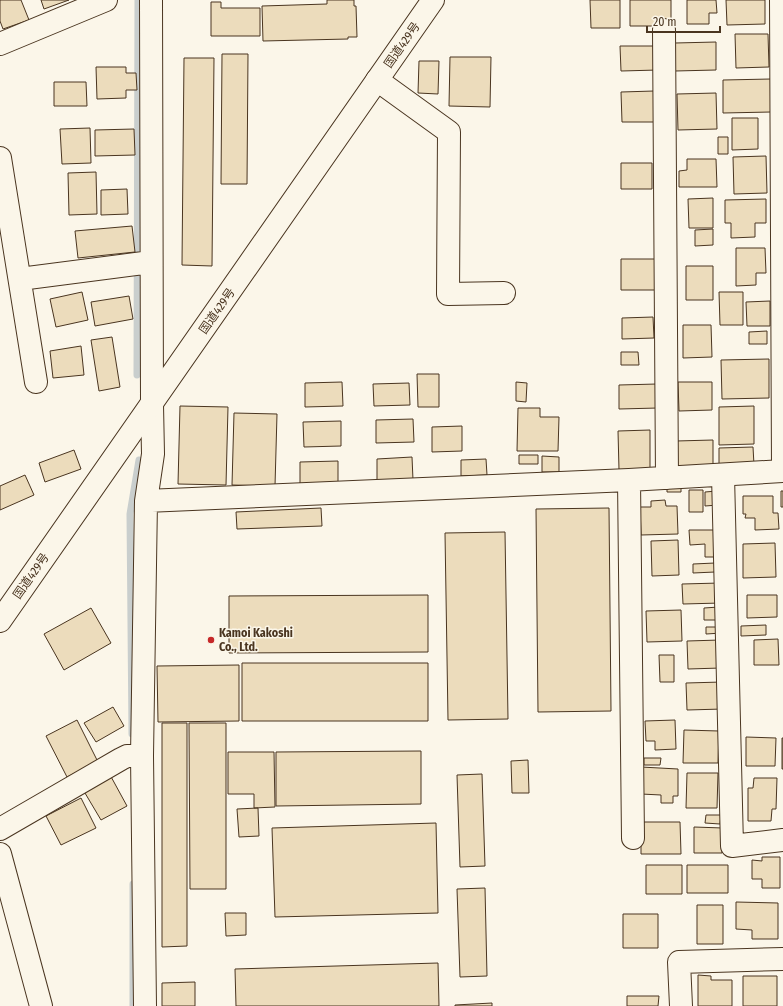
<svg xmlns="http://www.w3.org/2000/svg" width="783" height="1006" viewBox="0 0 783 1006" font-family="'Fira Sans Condensed','Noto Sans JP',sans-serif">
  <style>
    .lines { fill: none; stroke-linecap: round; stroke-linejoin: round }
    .stream { stroke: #c9cecd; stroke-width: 7 }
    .building { fill: #ecdcbc; stroke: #4a3520 }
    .minor-casing { stroke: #4a3520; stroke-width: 24 }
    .tertiary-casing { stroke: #4a3520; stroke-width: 24 }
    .trunk-casing { stroke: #4a3520; stroke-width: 24 }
    .minor { stroke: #fbf6e9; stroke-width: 22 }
    .tertiary { stroke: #fbf6e9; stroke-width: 22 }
    .trunk { stroke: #fbf6e9; stroke-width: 22 }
    .poi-dot { fill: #c62828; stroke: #fbf6e9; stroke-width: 1.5 }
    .labels { text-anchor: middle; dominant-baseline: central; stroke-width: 3; stroke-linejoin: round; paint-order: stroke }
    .street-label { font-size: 12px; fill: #4a3520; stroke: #fbf6e9 }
    .poi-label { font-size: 12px; font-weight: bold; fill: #4a3520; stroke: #fbf6e9; text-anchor: start }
  </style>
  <rect width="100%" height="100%" fill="#fbf6e9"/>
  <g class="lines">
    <!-- stream -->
    <path class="stream" d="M137,375L138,0
      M132,734L130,514L139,460
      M133,884V1006"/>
  </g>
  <!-- building -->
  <path class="building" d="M0,0H21L29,20L3,29L0,21Z
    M41,0H69L44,9Z
    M327,0H354V6H356L357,37H348V39L263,41L262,6L327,4Z
    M590,0H620V28H591Z
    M630,0H671V26H630Z
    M687,0H716L717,13H709V24H687Z
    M726,0H765V24L727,25Z
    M211,2H221V8H260V36H211Z
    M735,34H768L769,67L736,68Z
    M716,42V70L675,71V43Z
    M620,46H658V70L621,71Z
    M222,54H248L247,184H221Z
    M450,57H491L490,107L449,106Z
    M184,58H214L212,266L182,265Z
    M419,61H439L438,94L418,93Z
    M96,67H126V73H136L137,90H126V98L97,99Z
    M771,79V112L723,113V80Z
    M54,82H86L87,106H54Z
    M654,91L655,122H622L621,92Z
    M716,93L717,129L678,130L677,94Z
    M732,118H758V149L732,150Z
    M90,128L91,163L62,164L60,129Z
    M134,129L135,155L95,156V130Z
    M718,137H728V154H718Z
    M766,156L767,193L734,194L733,157Z
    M687,159H716L717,187H679V171L687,170Z
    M621,163H652V189H621Z
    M96,172L97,214L69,215L68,173Z
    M127,189L128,214L101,215V190Z
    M713,198V228H689L688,199Z
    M766,199V223H755V237L731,238V223H725V200Z
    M132,226L135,252L78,258L75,231Z
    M713,229V245L695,246V230Z
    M736,248H765L766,273H756V285L736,286Z
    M621,259H655L656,290H621Z
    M686,266H713V300H686Z
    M82,292L88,320L56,327L50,299Z
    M719,292H743V325H720Z
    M129,296L133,319L95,326L91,302Z
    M770,301V326H747L746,302Z
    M653,317L654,338L622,339V318Z
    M683,325H711L712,357L683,358Z
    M767,331V344H749V332Z
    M112,337L120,387L99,391L91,340Z
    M81,346L84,375L53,378L50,351Z
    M621,352H638L639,365H621Z
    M769,359V398L722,399L721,360Z
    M417,374H439V407H418Z
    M342,382L343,406L305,407V383Z
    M516,382L527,383L526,402L516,401Z
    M678,382H712V410L679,411Z
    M409,383L410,405L374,406L373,384Z
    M657,384L658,408L619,409V385Z
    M180,406L228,407L226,485L178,484Z
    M754,406V444L719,445V407Z
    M518,408H540V417H559L558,451H517Z
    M234,413L277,414L275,486L232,485Z
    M413,419L414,442L376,443V420Z
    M341,421V446L304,447L303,422Z
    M462,426V451L432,452V427Z
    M650,430V470H619L618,431Z
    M713,440V467L676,468V441Z
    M753,447L754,465H719V448Z
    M74,450L81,469L45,482L39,463Z
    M519,455H538V464H519Z
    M542,456L559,457V472H542Z
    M412,457L413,480L377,481V459Z
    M486,459L487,475L461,476V460Z
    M338,461V486L300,487V462Z
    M25,475L34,495L0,510V486Z
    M667,485H681V492H667Z
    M689,490H703V512H689Z
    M717,491L718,505L705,506V492Z
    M781,491H783V507H781Z
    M743,496H773V513H778L779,529L755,530V518H745L746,514H743Z
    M665,500L666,506H677L678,534L641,535L640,507H651V501Z
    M321,508L322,526L237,529L236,512Z
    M609,508L611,711L538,712L536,509Z
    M689,530H720L721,557H705V544L690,545Z
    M505,532L508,719L448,720L445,533Z
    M678,540L679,575L652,576L651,541Z
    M775,543L776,577L743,578V544Z
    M715,563V572L693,573V564Z
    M720,583L721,603L683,604L682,584Z
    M428,595V652L229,653V596Z
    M747,595H777V617L747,618Z
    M719,607V620H704V608Z
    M91,608L111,643L64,670L44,634Z
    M681,610L682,641L647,642L646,611Z
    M766,625V635L741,636V626Z
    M706,627H722V633L706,634Z
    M778,639L779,665H754V640Z
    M720,640L721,668L688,669L687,641Z
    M659,655H674V682H660Z
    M242,663H428V721H242Z
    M239,665V721L158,722L157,666Z
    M722,682L723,709L687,710L686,683Z
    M113,707L124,726L96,742L84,723Z
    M77,720L98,762L67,777L46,736Z
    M675,720L676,749L655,750V741H646L645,721Z
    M162,723H187V946L162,947Z
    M189,723H226V889H190Z
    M684,730L719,731L718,763H683Z
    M746,737L776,738L775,766H746Z
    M782,738H783V769H782Z
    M421,751V804L276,806V752Z
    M228,752H274L275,807L254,808V794H228Z
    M644,758H661L660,765H644Z
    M528,760L529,793H512L511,761Z
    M641,767L678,769V796H673V803H661V795L641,794Z
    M109,773L127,806L101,820L82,788Z
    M687,773H718L717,808H686Z
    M482,774L485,866L460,867L457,775Z
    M754,778H777L776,809H772L771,821H748V788H753Z
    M81,798L96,828L61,845L46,816Z
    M258,808L259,836L239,837L237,809Z
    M706,815H721L720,824L705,823Z
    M641,822H680L681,854H641Z
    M436,823L438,913L275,917L272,828Z
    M694,827L723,828L722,853H694Z
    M762,857H780V888H762V879H752V860L762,861Z
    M646,865H682V894H646Z
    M687,865H728V893H687Z
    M485,888L487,976L460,977L457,889Z
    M736,902L778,903V939H752V930L736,929Z
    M697,905H723V944H697Z
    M225,913H246V935L226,936Z
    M623,914H658V948H623Z
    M438,963L439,1006H236L235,969Z
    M698,975L711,976V980H732V1006H698Z
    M743,976H777V1006H743Z
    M195,982V1006H162V983Z
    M627,996H659L658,1006H627Z
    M492,1003V1006H455V1005Z"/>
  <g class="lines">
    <!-- minor casing -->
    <g class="minor-casing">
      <path id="minor" d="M781,0L783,471
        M664,30L667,478
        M0,44L106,0
        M377,80L449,132L448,294L504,293
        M0,158L36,382
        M20,279L151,262
        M723,475L732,846L783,840
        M629,480L633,838
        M146,501L629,480L783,471
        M0,829L121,759L127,756H142
        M145,1006L142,756L146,501L153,454L152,405L151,0
        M681,1006L679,962L783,959"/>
    </g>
    <!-- tertiary casing -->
    <g class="tertiary-casing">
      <path id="tertiary" d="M0,854L41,1006"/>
    </g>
    <!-- trunk casing -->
    <g class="trunk-casing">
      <path id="trunk" d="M0,621L433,0"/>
    </g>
    <!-- minor -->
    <use href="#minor" class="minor"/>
    <!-- tertiary -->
    <use href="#tertiary" class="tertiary"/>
    <!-- trunk -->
    <use href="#trunk" class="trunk"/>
  </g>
  <!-- markers -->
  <circle class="poi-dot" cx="211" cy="640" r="4"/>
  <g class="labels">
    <!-- street labels -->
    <g class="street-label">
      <text transform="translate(402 45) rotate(-55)">国道429号</text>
      <text transform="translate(217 311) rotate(-55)">国道429号</text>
      <text transform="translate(31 576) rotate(-55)">国道429号</text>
    </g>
    <!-- poi labels -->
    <g class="poi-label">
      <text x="219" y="633">Kamoi Kakoshi<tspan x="219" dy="14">Co., Ltd.</tspan></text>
    </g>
  </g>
  <!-- scale -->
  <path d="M647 26v6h73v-6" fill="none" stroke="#4a3520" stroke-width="2"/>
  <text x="653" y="26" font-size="12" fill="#4a3520" stroke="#fbf6e9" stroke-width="3" paint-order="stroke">20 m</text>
</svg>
